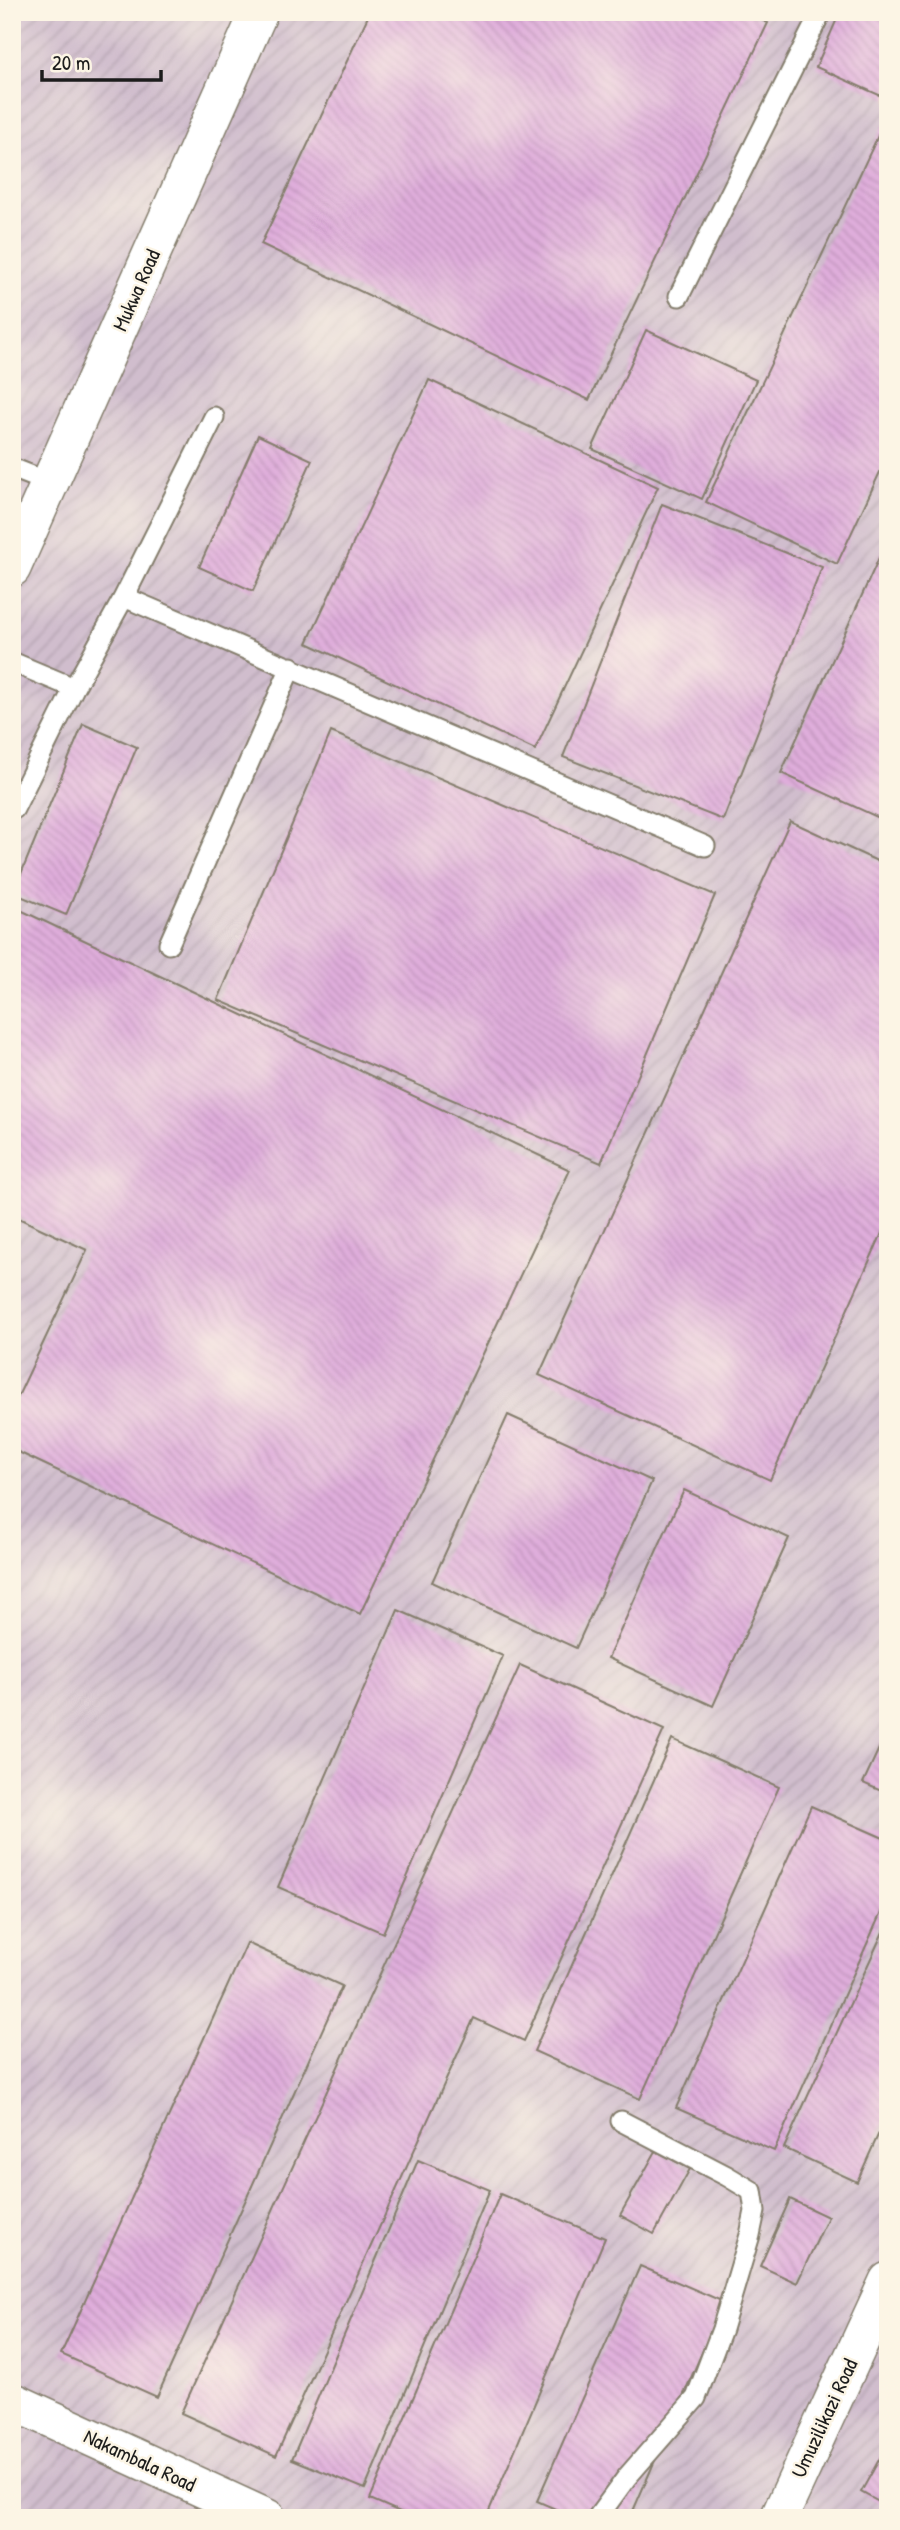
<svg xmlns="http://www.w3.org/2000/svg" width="900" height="2530" viewBox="0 0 900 2530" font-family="'Patrick Hand',sans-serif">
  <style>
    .industrial { fill: url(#industrial-furrows) }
    .building { fill: url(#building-back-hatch) }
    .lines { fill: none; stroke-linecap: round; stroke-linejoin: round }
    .lane-casing { stroke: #847d6c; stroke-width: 23 }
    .street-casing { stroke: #847d6c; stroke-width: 40 }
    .lane { stroke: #fff; stroke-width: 19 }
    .street { stroke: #fff; stroke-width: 37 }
    .labels { text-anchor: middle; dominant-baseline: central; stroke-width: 5; stroke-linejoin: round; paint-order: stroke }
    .street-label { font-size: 21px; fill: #1c1c1c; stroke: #fcf5e5 }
  </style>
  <defs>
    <pattern id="industrial-furrows" width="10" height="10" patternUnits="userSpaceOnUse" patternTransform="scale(1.75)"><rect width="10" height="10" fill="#d0bdcd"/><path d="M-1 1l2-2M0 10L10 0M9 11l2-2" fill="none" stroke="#b2a2af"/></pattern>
    <pattern id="building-back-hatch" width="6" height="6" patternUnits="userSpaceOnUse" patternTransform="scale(1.75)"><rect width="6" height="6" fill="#dfaddb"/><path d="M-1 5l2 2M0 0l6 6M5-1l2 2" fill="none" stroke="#bf94bb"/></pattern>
  </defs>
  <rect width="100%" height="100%" fill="#fcf5e5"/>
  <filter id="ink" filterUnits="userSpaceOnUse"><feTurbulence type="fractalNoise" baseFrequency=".0143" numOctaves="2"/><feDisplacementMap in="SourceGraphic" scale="14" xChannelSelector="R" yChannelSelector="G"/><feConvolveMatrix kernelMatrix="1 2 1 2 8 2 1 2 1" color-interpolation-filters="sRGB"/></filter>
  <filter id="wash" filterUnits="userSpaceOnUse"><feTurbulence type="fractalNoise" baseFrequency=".00686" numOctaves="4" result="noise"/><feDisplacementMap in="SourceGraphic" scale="28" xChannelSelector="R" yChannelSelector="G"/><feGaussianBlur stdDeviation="1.57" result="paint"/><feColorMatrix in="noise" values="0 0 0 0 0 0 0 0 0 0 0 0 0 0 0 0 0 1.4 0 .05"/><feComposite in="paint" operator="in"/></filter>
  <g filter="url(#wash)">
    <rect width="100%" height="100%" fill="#ecdebb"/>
    <!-- industrial -->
    <path class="industrial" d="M12,12H888V2518H12Z"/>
    <g id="blocks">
      <!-- building -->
      <path class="building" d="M370,12H745L768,23L589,400L261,244Z
        M840,12H888V99L816,67Z
        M883,125L888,127V455L837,564L706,502Z
        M646,330L756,380L702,499L592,449Z
        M429,380L658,487L535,750L307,643Z
        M258,435L312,460L253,591L199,567Z
        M662,504L822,567L723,820L563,757Z
        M888,538V822L781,773Z
        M83,724L137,747L66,915L13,893Z
        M331,732L715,895L601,1163L218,1000Z
        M790,821L888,866V1220L770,1480L539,1375Z
        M12,906L570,1170L360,1614L12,1449V1409L87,1250L12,1215Z
        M508,1415L652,1481L576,1648L432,1582Z
        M684,1490L789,1538L713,1706L608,1658Z
        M398,1610L503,1656L383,1933L278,1887Z
        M520,1665L664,1730L524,2041L474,2018L276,2456L181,2413Z
        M888,1729V1794L863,1783Z
        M672,1739L779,1787L640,2099L534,2051Z
        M811,1806L888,1840V1897L774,2151L676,2108Z
        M888,1921V2113L857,2182L784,2148Z
        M247,1943L342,1986L157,2397L61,2354Z
        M656,2151L690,2169L654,2234L620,2215Z
        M418,2160L490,2190L365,2489L292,2459Z
        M500,2194L605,2238L486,2518H414L370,2499Z
        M790,2199L828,2217L797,2283L760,2266Z
        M640,2266L724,2302L630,2518H576L537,2501Z
        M885,2449L888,2450V2507L861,2492Z"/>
    </g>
  </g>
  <g filter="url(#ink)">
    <use href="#blocks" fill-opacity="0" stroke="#847d6c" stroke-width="2"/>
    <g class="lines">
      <!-- lane casing -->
      <g class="lane-casing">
        <path id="lane" d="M679,296L821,12
          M12,468L50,483
          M124,597L214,417
          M12,662L74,688
          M14,809L74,688L124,597L705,846
          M169,944L291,667
          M597,2518L627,2477L696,2398L722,2329L750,2235L755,2211L752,2191L727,2176L621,2121"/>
      </g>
      <!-- street casing -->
      <g class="street-casing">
        <path id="street" d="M12,568L259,12
          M12,2401L267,2518
          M779,2518L888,2281"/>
      </g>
      <!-- lane -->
      <use href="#lane" class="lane"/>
      <!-- street -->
      <use href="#street" class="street"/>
    </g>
  </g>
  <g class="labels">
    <!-- street labels -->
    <g class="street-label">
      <text transform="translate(136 290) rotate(-66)">Mukwa Road</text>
      <text transform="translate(824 2418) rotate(-65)">Umuzilikazi Road</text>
      <text transform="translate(140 2460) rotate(25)">Nakambala Road</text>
    </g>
  </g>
  <!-- margin -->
  <rect width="900" height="2530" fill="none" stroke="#fcf5e5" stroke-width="42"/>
  <!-- scale -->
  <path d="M42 70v10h119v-10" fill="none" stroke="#1c1c1c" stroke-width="3.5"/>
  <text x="52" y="70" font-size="21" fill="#1c1c1c" stroke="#fcf5e5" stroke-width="5" paint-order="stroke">20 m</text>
</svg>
